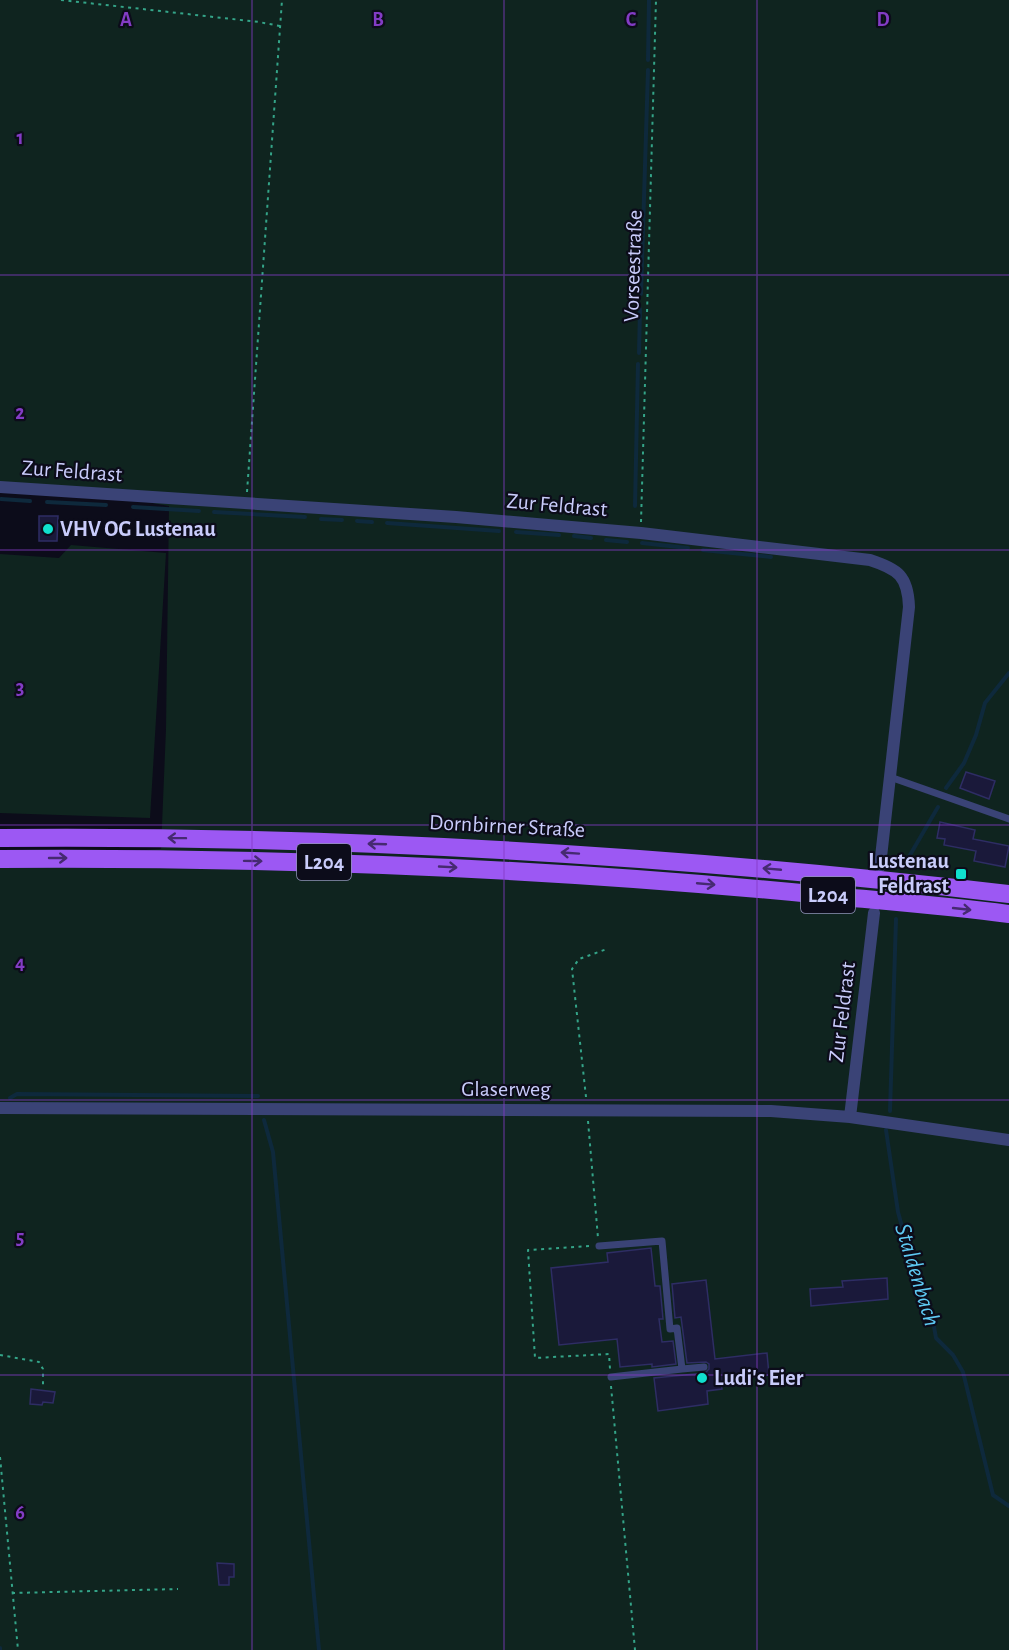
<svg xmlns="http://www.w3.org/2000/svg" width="1009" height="1650" viewBox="0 0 1009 1650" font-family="'Alegreya Sans',sans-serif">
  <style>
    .green { fill: #0f241f }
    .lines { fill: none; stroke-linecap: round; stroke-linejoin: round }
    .stream { stroke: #0e293c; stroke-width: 4 }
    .building { fill: #1a193a; stroke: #2e2d64; stroke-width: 1.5 }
    .path { stroke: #34a488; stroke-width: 2; stroke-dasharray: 3 4.5; stroke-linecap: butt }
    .lane { stroke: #3a4376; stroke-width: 7 }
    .street { stroke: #3a4376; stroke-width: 12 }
    .primary { stroke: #9c58f3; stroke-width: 18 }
    .oneway { stroke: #462a71 }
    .grid { fill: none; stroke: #833cc5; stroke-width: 1.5; stroke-opacity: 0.55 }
    .poi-dot { fill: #10e0ce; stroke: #0c0c1a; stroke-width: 2 }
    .labels { text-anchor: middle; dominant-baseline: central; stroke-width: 4.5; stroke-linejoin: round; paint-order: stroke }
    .shield { fill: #0c0c1a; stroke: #9092b8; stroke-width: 1.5 }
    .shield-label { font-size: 21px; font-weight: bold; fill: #c9ccfb }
    .street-label { font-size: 22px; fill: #c9ccfb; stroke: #0c0c1a }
    .poi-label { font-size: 22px; font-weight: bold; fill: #c9ccfb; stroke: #0c0c1a; text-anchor: start }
    .water-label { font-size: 24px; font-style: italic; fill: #5ecaf4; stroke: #0c0c1a }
    .grid-label { font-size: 20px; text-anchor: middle; font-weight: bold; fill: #833cc5; stroke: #0c0c1a; stroke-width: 4.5; stroke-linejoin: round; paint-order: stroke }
  </style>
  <rect width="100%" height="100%" fill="#0c0c1a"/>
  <!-- green -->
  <path class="green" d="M0,0H1009V1650H0V859L161,849L166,729L169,506L74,489L0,482Z
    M71,545L166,553L150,818L0,813V554L59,558Z"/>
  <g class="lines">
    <!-- stream -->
    <path class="stream" d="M648,60L649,0
      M641,294L648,70
      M639,353L640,309
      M1,499L30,501
      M47,502L106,505
      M635,506L638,364
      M133,507L199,511
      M214,512L305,517
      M321,519L342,520
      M357,521L372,522
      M387,523L499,531
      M516,532L559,535
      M574,536L591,538
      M606,540L627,542
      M642,543L688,548
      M703,550L771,557
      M946,788L964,763L976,735L985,703L1009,673
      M903,867L938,807
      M10,1098L17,1094L258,1096
      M890,1111L896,919
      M264,1120L273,1152L319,1650
      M886,1130L898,1212L906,1241L931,1310L936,1338L953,1355L963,1372L993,1495L1009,1506
      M0,1648V1650"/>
  </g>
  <!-- building -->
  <path class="building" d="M39,516H58L57,541H39Z
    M966,772L995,781L989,799L960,788Z
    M940,822L975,830L973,839L1009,846L1005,867L974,861L976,851L944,845L945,839L937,838Z
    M651,1248L655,1286H660L663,1319H659L662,1342L673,1341L676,1364L652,1367V1364L620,1367L617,1339L559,1345L551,1268L608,1262L607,1253Z
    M887,1278L888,1299L811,1306L810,1289L843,1287L842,1281Z
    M706,1280L715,1359L767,1353L769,1375L721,1381L722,1389L707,1391L708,1404L658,1411L654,1378L705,1373L709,1369V1364L706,1362L687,1363L681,1317L675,1318L672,1284Z
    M31,1389L55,1392L53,1403L43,1402L42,1405L30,1404Z
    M217,1563L234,1564V1577H229V1585H219Z"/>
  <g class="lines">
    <!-- path -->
    <path class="path" d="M61,0L259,22L280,26
      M247,492L282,0
      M641,522L656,0
      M586,1097L572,969L579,959L607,949
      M588,1121L598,1238
      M589,1246L528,1250L535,1358L609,1354L610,1369
      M0,1355L39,1362L43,1369V1386
      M611,1386L635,1650
      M0,1457L18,1650
      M12,1593L178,1589"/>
    <!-- lane -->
    <path class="lane" d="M890,777L1009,819
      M599,1246L662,1241L670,1329L677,1328L682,1369L611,1377
      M682,1369L704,1367"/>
    <!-- street -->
    <path class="street" d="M0,487L456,517L641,533L870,560C898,569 908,576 909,607L880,866
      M0,1108L771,1111L850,1117L1009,1140
      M850,1117L874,913"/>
    <!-- primary -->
    <path class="primary" d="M0,838C337,835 674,855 1009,894
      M0,859C274,857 549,868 822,895C884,901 947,906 1009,914"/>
  </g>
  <!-- one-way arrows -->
  <defs><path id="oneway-shaft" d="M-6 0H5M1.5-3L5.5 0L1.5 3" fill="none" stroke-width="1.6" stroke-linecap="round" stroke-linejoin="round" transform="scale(1.5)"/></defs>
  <g class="oneway">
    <use href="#oneway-shaft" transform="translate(177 838) rotate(-179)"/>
    <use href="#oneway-shaft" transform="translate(377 844) rotate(-178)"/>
    <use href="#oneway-shaft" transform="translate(570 853) rotate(-176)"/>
    <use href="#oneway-shaft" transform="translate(58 858)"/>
    <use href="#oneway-shaft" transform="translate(253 861) rotate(1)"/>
    <use href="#oneway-shaft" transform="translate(448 867) rotate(3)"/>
    <use href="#oneway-shaft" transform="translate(772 869) rotate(-175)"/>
    <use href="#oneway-shaft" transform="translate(706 884) rotate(5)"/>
    <use href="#oneway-shaft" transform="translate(962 909) rotate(6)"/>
  </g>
  <!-- grid -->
  <path class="grid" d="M252,0V1650M504,0V1650M757,0V1650M0,275H1009M0,550H1009M0,825H1009M0,1100H1009M0,1375H1009"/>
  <!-- markers -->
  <g class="poi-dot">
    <circle cx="48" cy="529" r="6"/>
    <rect x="955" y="868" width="12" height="12" rx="3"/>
    <circle cx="702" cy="1378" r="6"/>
  </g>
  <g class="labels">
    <!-- shield labels -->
    <g class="shield">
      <rect x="297" y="844" width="54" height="36" rx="4.5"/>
      <rect x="801" y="877" width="54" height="36" rx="4.5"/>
    </g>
    <g class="shield-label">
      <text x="324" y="862">L204</text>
      <text x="828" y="895">L204</text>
    </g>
    <!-- street labels -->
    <g class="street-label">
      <text transform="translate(633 266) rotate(-88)">Vorseestraße</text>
      <text transform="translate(72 471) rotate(4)">Zur Feldrast</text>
      <text transform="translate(557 505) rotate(5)">Zur Feldrast</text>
      <text transform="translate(507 826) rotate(3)">Dornbirner Straße</text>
      <text transform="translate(842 1012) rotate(-83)">Zur Feldrast</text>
      <text x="506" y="1089">Glaserweg</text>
    </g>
    <!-- poi labels -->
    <g class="poi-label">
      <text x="60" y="529">VHV OG Lustenau</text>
      <text x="949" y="861" text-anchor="end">Lustenau<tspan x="949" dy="25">Feldrast</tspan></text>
      <text x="714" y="1378">Ludi's Eier</text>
    </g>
    <!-- water labels -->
    <g class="water-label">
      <text transform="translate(917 1275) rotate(73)">Staldenbach</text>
    </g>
  </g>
  <g class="grid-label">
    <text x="126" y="26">A</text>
    <text x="378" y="26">B</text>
    <text x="631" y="26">C</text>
    <text x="883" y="26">D</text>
    <text x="20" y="144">1</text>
    <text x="20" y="419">2</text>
    <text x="20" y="694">3</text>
    <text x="20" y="969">4</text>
    <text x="20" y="1244">5</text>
    <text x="20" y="1519">6</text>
  </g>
</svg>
